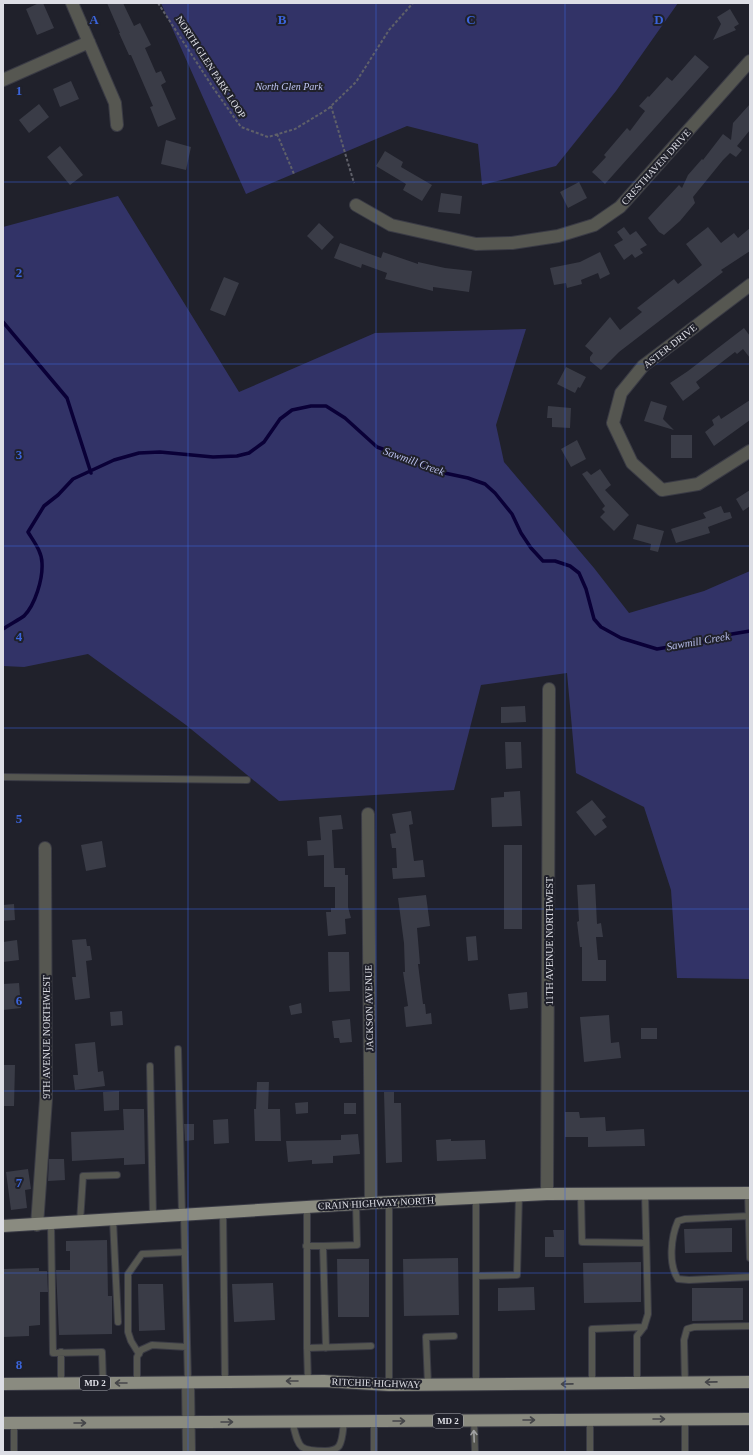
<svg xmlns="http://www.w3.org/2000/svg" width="753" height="1455" viewBox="0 0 753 1455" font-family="Georgia,serif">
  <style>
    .green { fill: #323367 }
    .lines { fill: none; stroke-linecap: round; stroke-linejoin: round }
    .stream { stroke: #0a0037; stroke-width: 3.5 }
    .building { fill: #3a3c47 }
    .lane-casing { stroke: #3a3b45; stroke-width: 8 }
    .street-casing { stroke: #3a3b45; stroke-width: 14 }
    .primary-casing { stroke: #3a3b45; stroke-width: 14 }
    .path { stroke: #5f6069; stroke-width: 2; stroke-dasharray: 3 2; stroke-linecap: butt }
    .lane { stroke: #565751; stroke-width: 6 }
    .street { stroke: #565751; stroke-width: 12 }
    .primary { stroke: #8a8b80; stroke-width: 12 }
    .oneway { stroke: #454649 }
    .oneway2 { stroke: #a0a1a2 }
    .grid { fill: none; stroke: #3a64da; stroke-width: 1; stroke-opacity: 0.55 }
    .labels { text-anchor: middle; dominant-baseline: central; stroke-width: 4; stroke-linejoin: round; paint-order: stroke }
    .shield { fill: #20212b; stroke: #a4a5ad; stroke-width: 1 }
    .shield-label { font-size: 9px; font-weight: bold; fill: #dddee5 }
    .street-label { font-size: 10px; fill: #dddee5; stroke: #20212b }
    .park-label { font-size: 10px; font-style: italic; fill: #bec4f1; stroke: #20212b }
    .water-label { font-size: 11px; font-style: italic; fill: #b9bfec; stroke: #20212b }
    .grid-label { font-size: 13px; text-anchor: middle; font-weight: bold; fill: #3a64da; stroke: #20212b; stroke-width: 4; stroke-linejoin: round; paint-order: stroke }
  </style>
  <rect width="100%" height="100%" fill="#20212b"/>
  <!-- green -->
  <path class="green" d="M161,3H678L616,91L556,166L482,185L478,144L407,126L246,194Z
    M118,196L239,392L375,333L526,329L496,425L504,462L594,568L629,613L704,591L750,571V979L677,978L671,890L644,807L576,773L567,673L481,685L454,790L279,801L186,725L88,654L24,667L3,666V227Z"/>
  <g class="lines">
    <!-- stream -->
    <path class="stream" d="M3,322L67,398L91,473
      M3,629C9,625 20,619 24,616C35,605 43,579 42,563C42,552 34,542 28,532L44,506L58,495L73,479L114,460L139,453L160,452L213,457L237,456L249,453L264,442L280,419L292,410L311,406H326L345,418L377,447L413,460L435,471L468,478L485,484L495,493L512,514L521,533L531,548L543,561H555L570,566L579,573L586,589L594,619L601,627L621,638L657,649L675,646L689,641L708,642L732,634L750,631"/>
  </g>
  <!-- building -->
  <path class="building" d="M39,3H43L54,28L37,35L26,9Z
    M107,3H123L134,26L140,23L151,45L145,48L156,73L161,71L166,82L161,85L176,119L158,127L150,107L153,106L131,55H129L119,33H120Z
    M730,9L739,24L734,27L736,30L713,40L721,24L717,17Z
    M695,55L709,67L605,184L592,172L606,157L604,155L627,128L630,131L645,111L639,106L648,96L649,97L667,77L672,81Z
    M71,81L79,99L60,107L53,89Z
    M39,104L49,117L29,133L19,120Z
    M750,104V130L737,146L742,150L736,157L730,153L723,160L693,197L695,203L680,221L664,235L659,232L648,218L679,185L682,188L688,175L702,159L703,160L723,134L731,140L733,123Z
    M166,140L191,147L186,170L161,164Z
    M60,146L83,175L70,185L47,157Z
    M385,151L403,162L401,167L432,185L422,201L403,190L406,184L376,166Z
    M579,182L587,198L568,208L560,192Z
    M441,193L462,196L460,214L438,212Z
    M319,223L334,237L322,250L307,236Z
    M624,227L630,235L636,231L647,245L640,249L643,253L635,258L632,254L624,260L614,245L623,240L617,232Z
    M708,227L721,243L734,233L738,238L750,228V251L721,270L723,272L619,352L601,370L590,361V357L593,353L585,346L610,317L620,330L642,312L637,308L674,279L678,284L702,265L686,244Z
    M340,243L381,258L383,252L418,264V262L445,268L472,271L469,292L433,287V291L385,279L387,273L362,264L361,268L334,258Z
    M600,252L610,274L600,279L598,273L581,280L582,284L567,288L566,283L554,285L550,268L580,262Z
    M224,277L239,283L225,316L210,310Z
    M744,328L750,336V358L743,349L737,354L735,352L696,382L700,388L683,401L670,383L688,371Z
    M566,367L586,377L580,388L578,387L575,393L557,384Z
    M750,400V420L714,446L705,432L714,425L712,420L719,415L721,419Z
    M651,401L667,406L663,419L674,430L644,421Z
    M548,406L571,408L570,428L552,427V418H547Z
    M671,435H692V458H671Z
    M577,440L586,459L571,467L561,449Z
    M600,469L611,485L605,490L629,515L614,531L600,517L605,512L602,509L605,506L582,474L587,471L591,475Z
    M750,490V506L743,511L736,499Z
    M721,506L724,513L730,512L732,518L708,527L710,533L676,543L671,529L706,518L703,513Z
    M637,524L664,531L658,552L650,550L651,544L633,539Z
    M525,706L526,722L501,723V707Z
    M505,742H521L522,768L506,769Z
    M520,791L522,826L492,827L491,798L504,797V792Z
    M592,800L606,817L602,820L607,827L595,836L576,812Z
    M411,811L413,824L409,825L414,861L423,860L425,877L393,879L392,868H397L396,848H392L390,834L396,833L392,814Z
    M341,815L343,829L332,830L334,868H345V875H348V907L351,918L345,919L346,934L328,936L326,912H331V908H335V887H324V855L308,856L307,841L321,840L319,817Z
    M102,841L106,867L86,871L81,845Z
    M504,845H522V929H504Z
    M595,884L597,924L601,923L603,937H596L598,960H606V981H582V947H580L577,922L579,921L577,885Z
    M426,895L430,926L417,928L420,964H418L423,1004H425L426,1014L431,1013L432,1024L406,1027L404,1007L408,1006L403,972H405L404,943L398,898Z
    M14,904L15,920L3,921V905Z
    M476,936L478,960L468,961L466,937Z
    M86,939L87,946H90L92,960L86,961L90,998L75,1000L72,977H76L72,940Z
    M17,940L19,960L3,962V942Z
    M328,952H349L350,991L329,992Z
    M19,983L21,1008L3,1010V984Z
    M527,992L528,1008L510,1010L508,994Z
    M301,1003L302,1013L291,1015L289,1006Z
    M122,1011L123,1025L111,1026L110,1012Z
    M609,1015L611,1043L619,1042L621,1058L584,1062L580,1017Z
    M350,1019L352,1042L340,1043L339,1038H334L332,1021Z
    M641,1028H657V1039H641Z
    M95,1042L98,1072L103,1071L105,1086L75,1090L73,1075H78L75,1044Z
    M3,1065H15L14,1106H3Z
    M257,1082H269L268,1109H280L281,1141H255L254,1109H256Z
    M119,1091V1110L104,1111L103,1092Z
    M384,1092H394V1103H401L402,1162L386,1163Z
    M308,1102V1113L296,1114L295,1103Z
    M344,1103H356V1114H344Z
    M123,1109H144L145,1164L124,1165V1158L72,1161L71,1132L124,1130Z
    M565,1112H579L580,1118L605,1117L606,1131L644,1129L645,1146L588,1147V1137H565Z
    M228,1119L229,1143L214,1144L213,1120Z
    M184,1124H194V1140L185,1141Z
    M358,1134L360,1154L333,1156V1163L312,1164V1160L288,1162L286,1141L341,1140V1135Z
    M451,1139V1141L485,1140L486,1159L437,1161L436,1140Z
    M49,1159H64L65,1180L48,1181Z
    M28,1169L31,1189L25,1190L27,1208L11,1210L6,1172Z
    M732,1228V1252L685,1253L684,1229Z
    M553,1230H564V1257H545V1237H554Z
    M107,1240L108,1296H112V1334L59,1335L56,1270H70V1251H66V1241Z
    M458,1258L459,1315L404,1316L403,1259Z
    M337,1259H369V1317H338Z
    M641,1262V1302L584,1303L583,1263Z
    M39,1268V1271H47L48,1292H40V1325L29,1326V1336L3,1337V1269Z
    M273,1283L275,1320L234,1322L232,1284Z
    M138,1284H163L165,1330L139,1331Z
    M534,1287L535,1310L498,1311V1288Z
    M692,1288H743V1320L692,1321Z"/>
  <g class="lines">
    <!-- lane casing -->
    <g class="lane-casing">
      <path id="lane" d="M3,777L247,780
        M178,1049L182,1215
        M150,1066L153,1217
        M748,1193L750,1258
        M581,1194L582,1242L646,1243
        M476,1198V1384
        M389,1202V1385
        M307,1207V1348
        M223,1212L225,1382
        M184,1215L188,1383
        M749,1216L685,1219L678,1221C671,1237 668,1264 678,1279L689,1280L750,1277
        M113,1220L118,1322
        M80,1222L83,1176L117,1175
        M51,1224L53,1353L102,1352L103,1383
        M306,1246H323
        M476,1276L517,1275L519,1195
        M326,1348L323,1246L357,1245L356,1204
        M61,1352V1384
        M139,1354L131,1341L128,1332V1274L142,1254L185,1252
        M308,1381L307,1348L371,1346
        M137,1383V1357L141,1350L152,1345L187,1347
        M592,1383V1329L644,1327
        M637,1383V1336L644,1327L648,1314L645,1193
        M685,1383L684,1340L687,1329L694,1327L750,1326
        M428,1385L426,1337L454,1336
        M685,1419V1452
        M474,1420L475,1452
        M590,1420V1452
        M292,1421C299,1447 297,1451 325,1451C330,1451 336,1450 339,1446C343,1440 343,1428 344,1421
        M14,1423V1452
        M374,1452V1421"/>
    </g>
    <!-- street casing -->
    <g class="street-casing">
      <path id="street" d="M72,3L115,103L117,125
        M3,80L89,42
        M356,205L391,225L476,244L512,243L558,236L594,225L620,207L750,61
        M750,285L643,366L621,393L613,423L632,463L662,490L698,484L750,451
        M368,814L371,1203
        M547,1194L549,689
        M37,1225L46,1099L45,848
        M188,1383L189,1452"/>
    </g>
    <!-- primary casing -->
    <g class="primary-casing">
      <path id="primary" d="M3,1226L371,1203L547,1194L750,1193
        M3,1384L324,1381L389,1385L750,1382
        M3,1423L750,1419"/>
    </g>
    <!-- path -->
    <path class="path" d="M158,3L214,89L241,127L268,137L295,129L328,109L356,82L389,30L413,3
      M331,106L354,183
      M277,134L294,174"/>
    <!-- lane -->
    <use href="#lane" class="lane"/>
    <!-- street -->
    <use href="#street" class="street"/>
    <!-- primary -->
    <use href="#primary" class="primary"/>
  </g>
  <!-- one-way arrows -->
  <defs><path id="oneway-shaft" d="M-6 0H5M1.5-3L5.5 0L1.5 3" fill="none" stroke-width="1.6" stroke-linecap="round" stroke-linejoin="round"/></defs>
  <g class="oneway">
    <use href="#oneway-shaft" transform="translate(292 1381) rotate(180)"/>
    <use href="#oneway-shaft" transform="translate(711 1382) rotate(179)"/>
    <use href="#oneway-shaft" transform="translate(121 1383) rotate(180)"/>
    <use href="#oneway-shaft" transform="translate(567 1384) rotate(179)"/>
    <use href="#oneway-shaft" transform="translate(659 1419)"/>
    <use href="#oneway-shaft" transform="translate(529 1420)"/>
    <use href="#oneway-shaft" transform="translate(399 1421)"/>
    <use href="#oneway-shaft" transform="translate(227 1422)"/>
    <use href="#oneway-shaft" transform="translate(80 1423)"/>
  </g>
  <use class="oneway2" href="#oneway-shaft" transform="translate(474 1436) rotate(-92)"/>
  <!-- grid -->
  <path class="grid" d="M188,3V1452M376,3V1452M565,3V1452M3,182H750M3,364H750M3,546H750M3,728H750M3,909H750M3,1091H750M3,1273H750"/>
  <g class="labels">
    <!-- shield labels -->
    <g class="shield">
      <rect x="80" y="1376" width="30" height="14" rx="3"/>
      <rect x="433" y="1414" width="30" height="14" rx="3"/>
    </g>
    <g class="shield-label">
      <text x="95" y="1383">MD 2</text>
      <text x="448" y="1421">MD 2</text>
    </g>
    <!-- street labels -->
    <g class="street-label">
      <text transform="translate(211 67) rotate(57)">NORTH GLEN PARK LOOP</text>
      <text transform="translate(656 167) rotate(-48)">CRESTHAVEN DRIVE</text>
      <text transform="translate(670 346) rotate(-38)">ASTER DRIVE</text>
      <text transform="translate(549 941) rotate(-90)">11TH AVENUE NORTHWEST</text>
      <text transform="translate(369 1008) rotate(-91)">JACKSON AVENUE</text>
      <text transform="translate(46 1037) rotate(-90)">9TH AVENUE NORTHWEST</text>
      <text transform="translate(376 1203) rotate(-3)">CRAIN HIGHWAY NORTH</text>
      <text transform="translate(376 1383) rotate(2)">RITCHIE HIGHWAY</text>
    </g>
    <!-- park labels -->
    <g class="park-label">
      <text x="289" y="86">North Glen Park</text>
    </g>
    <!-- water labels -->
    <g class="water-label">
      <text transform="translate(414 461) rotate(20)">Sawmill Creek</text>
      <text transform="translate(698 641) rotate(-10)">Sawmill Creek</text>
    </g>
  </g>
  <g class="grid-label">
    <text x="94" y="24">A</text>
    <text x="282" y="24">B</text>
    <text x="471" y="24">C</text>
    <text x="659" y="24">D</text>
    <text x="19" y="95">1</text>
    <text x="19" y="277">2</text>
    <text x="19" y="459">3</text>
    <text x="19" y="641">4</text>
    <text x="19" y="823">5</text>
    <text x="19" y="1005">6</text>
    <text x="19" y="1187">7</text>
    <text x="19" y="1369">8</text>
  </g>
  <!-- border -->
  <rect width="753" height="1455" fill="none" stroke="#dddee5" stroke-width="8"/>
</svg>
